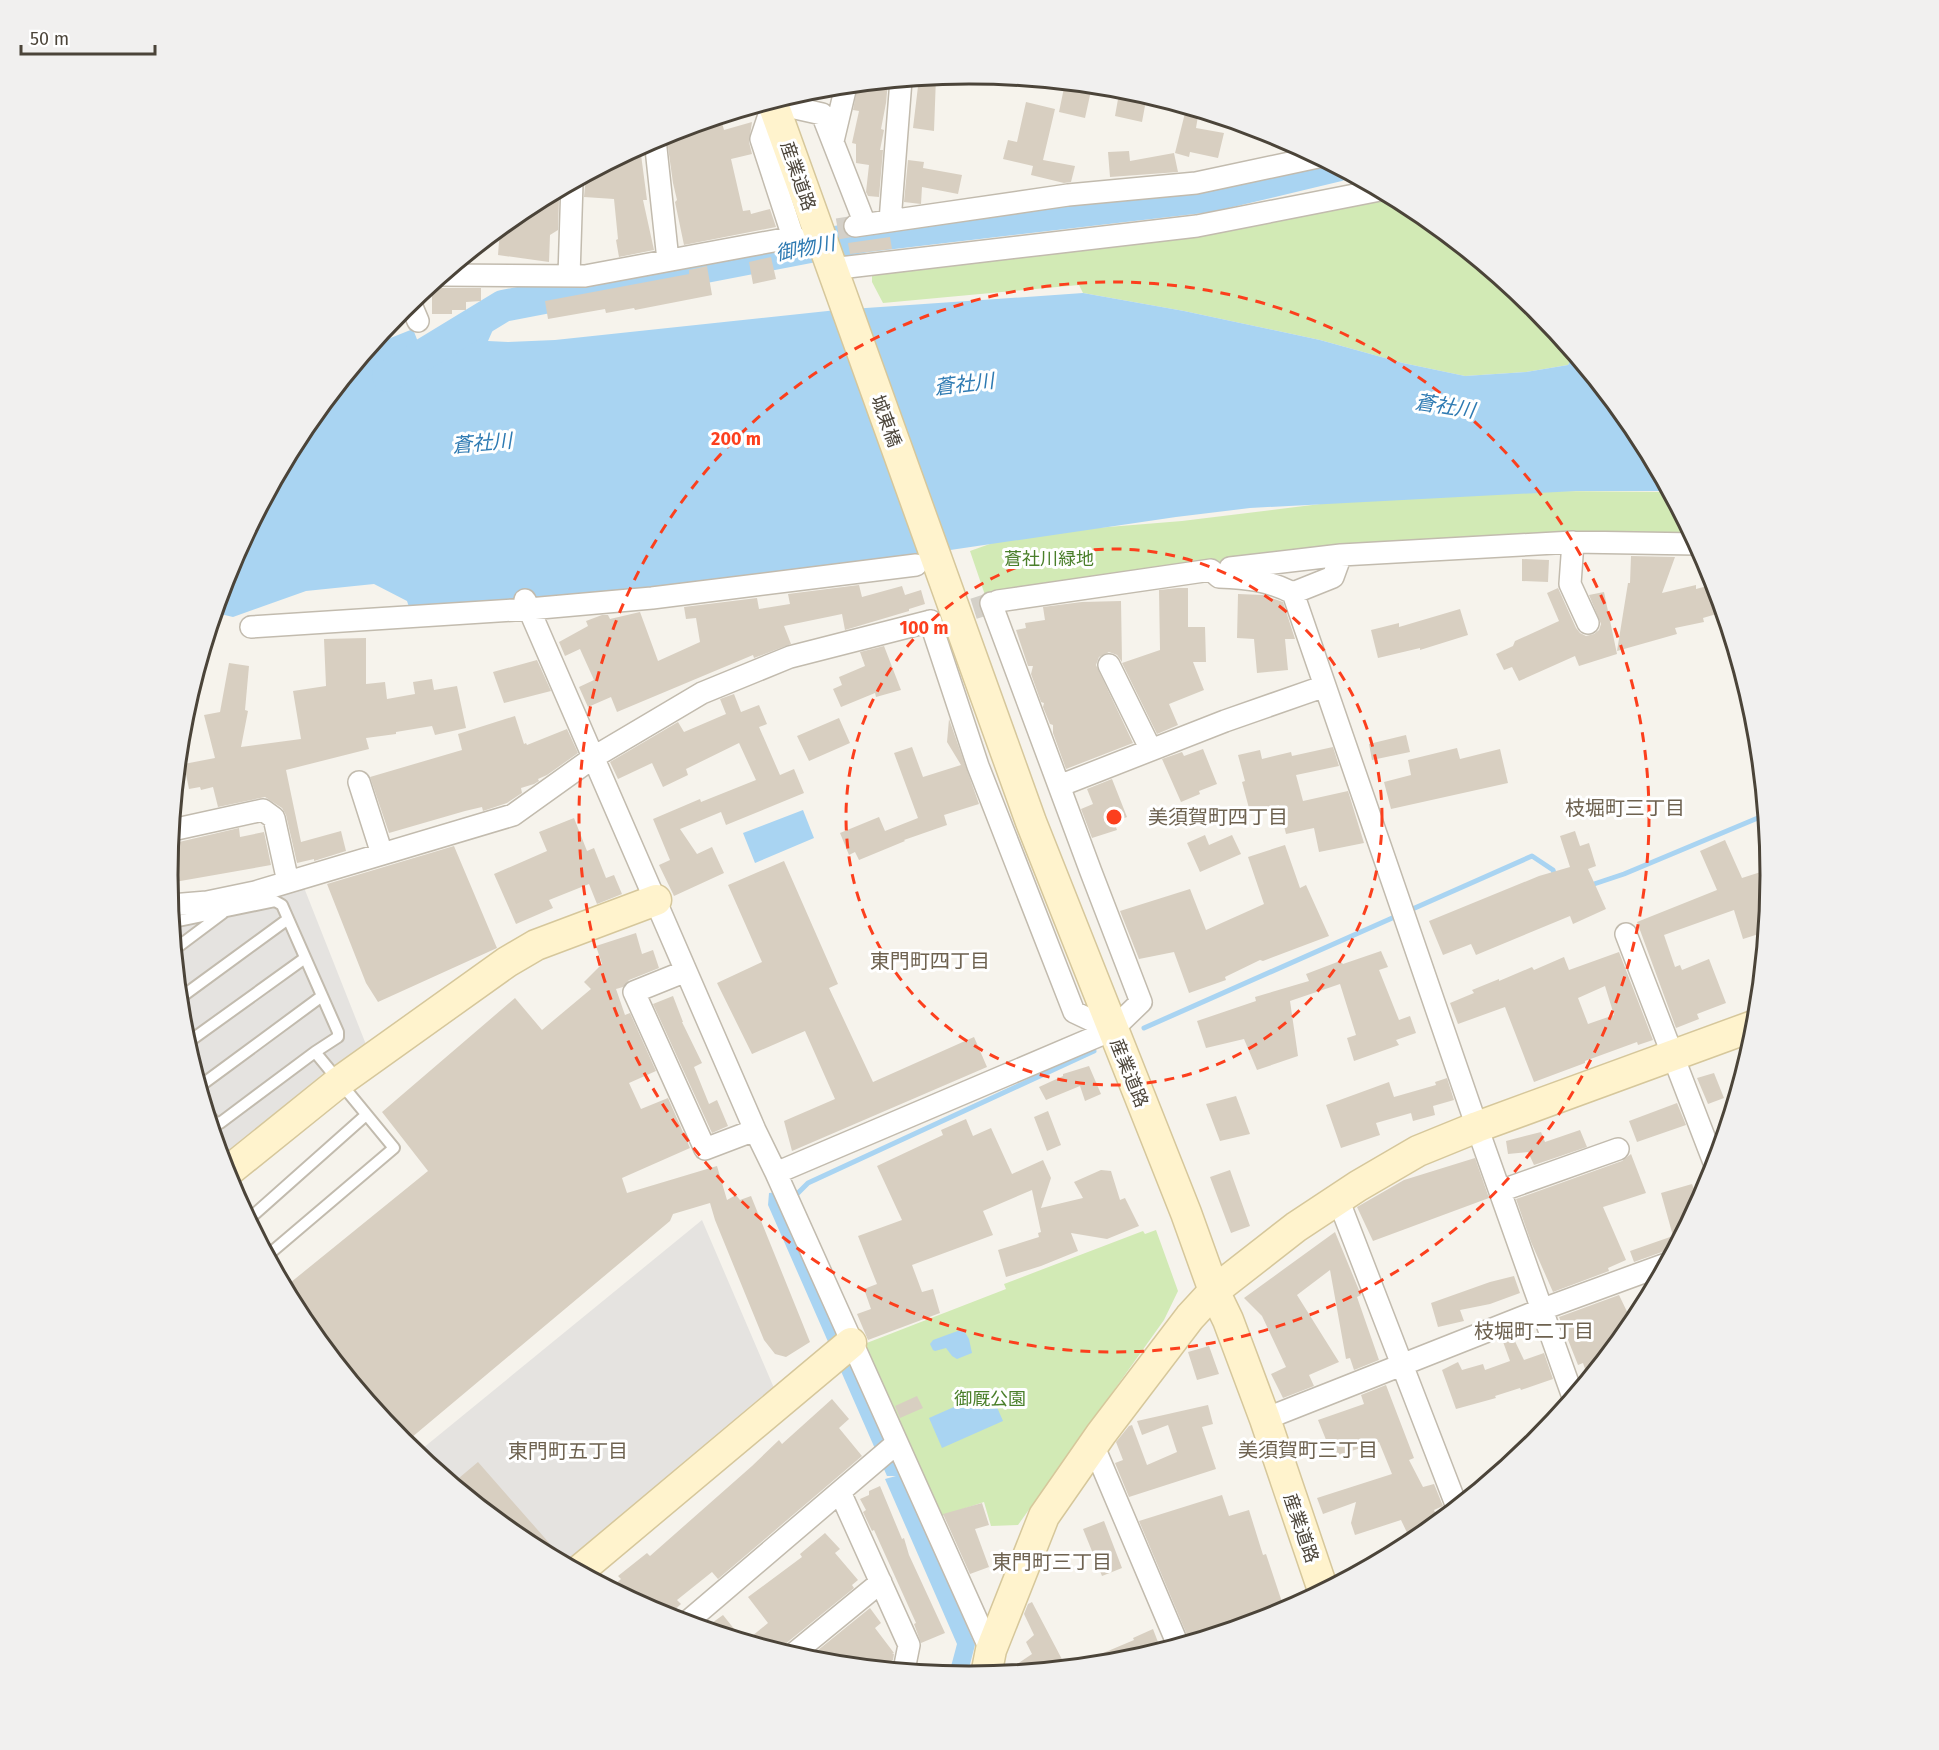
<svg xmlns="http://www.w3.org/2000/svg" width="1939" height="1750" viewBox="0 0 1939 1750" font-family="'Fira Sans','Noto Sans JP',sans-serif">
  <style>
    .green { fill: #d2eab5 }
    .parking { fill: #e5e3e0 }
    .water { fill: #a9d4f2 }
    .lines { fill: none; stroke-linecap: round; stroke-linejoin: round }
    .stream { stroke: #a9d4f2; stroke-width: 5 }
    .river { stroke: #a9d4f2; stroke-width: 32 }
    .building { fill: #d8cfc1; fill-rule: evenodd }
    .street-tunnel { stroke: #d4d0c8; stroke-width: 21; stroke-dasharray: 21 10; stroke-linecap: butt }
    .lane-casing { stroke: #c2bbae; stroke-width: 14 }
    .street-casing { stroke: #c2bbae; stroke-width: 24 }
    .secondary-casing { stroke: #d6c79b; stroke-width: 33 }
    .lane { stroke: #fff; stroke-width: 10 }
    .street { stroke: #fff; stroke-width: 21 }
    .secondary { stroke: #fff3cd; stroke-width: 30 }
    .ring { fill: none; stroke: #fc3f1d; stroke-width: 3; stroke-dasharray: 10 8 }
    .labels { text-anchor: middle; dominant-baseline: central; stroke-width: 6; stroke-linejoin: round; paint-order: stroke }
    .street-label { font-size: 18px; fill: #4b4439; stroke: #fff }
    .park-label { font-size: 18px; fill: #4a7f2a; stroke: #fff }
    .water-label { font-size: 20px; font-style: italic; fill: #2e7ab2; stroke: #fff }
    .neighbourhood-label { font-size: 20px; fill: #6e6250; stroke: #fff }
    .rim { fill: none; stroke: #4b4439; stroke-width: 3 }
    .centre { fill: #fc3f1d; stroke: #fff; stroke-width: 3 }
    .ring-label { font-size: 18px; text-anchor: middle; font-weight: bold; fill: #fc3f1d; stroke: #fff; stroke-width: 6; stroke-linejoin: round; paint-order: stroke }
  </style>
  <rect width="100%" height="100%" fill="#f6f3ec"/>
  <!-- green -->
  <path class="green" d="M1390,195L1415,209L1536,308L1574,354L1568,365L1526,372L1465,376L1403,363L1320,340L1184,311L1083,293L1079,285L883,303L872,282V274L1327,209Z
    M1554,491L1669,492L1692,535L1277,554L985,595L970,551L1001,540L1047,532L1182,521L1353,500Z
    M1156,1230L1178,1291L1164,1320L1018,1525L991,1526L984,1502L939,1517L859,1346L1006,1289L1004,1284L1143,1231L1145,1234Z"/>
  <!-- parking -->
  <path class="parking" d="M301,880L367,1047L223,1163L183,1031L171,910Z
    M702,1220L777,1395L572,1567L524,1541L417,1453Z"/>
  <!-- water -->
  <path class="water" d="M1083,293L1184,311L1320,340L1403,363L1465,376L1526,372L1568,365L1574,354L1636,430L1669,491H1576L1250,508L1176,517L930,553L518,603L409,607L407,601L374,584L306,591L233,617L216,613L229,568L303,429L373,345L413,329L423,355L499,316L488,341L508,342L555,340L837,310Z
    M803,810L814,838L755,863L743,833Z
    M779,1192L975,1645L967,1676L949,1674L957,1644L885,1479L896,1476H887L768,1205L769,1193Z
    M963,1329L969,1339L972,1353L957,1359L952,1356L946,1348L935,1351L933,1350L930,1344L933,1340Z
    M990,1391L1003,1421L942,1448L929,1418Z"/>
  <g class="lines">
    <!-- stream -->
    <path class="stream" d="M1588,886L1624,874L1765,815
      M1408,911L1532,856L1553,870L1555,876
      M1144,1028L1399,915
      M792,1199L808,1183L1094,1051"/>
    <!-- river -->
    <path class="river" d="M388,376L503,306L867,236L1210,196L1336,166"/>
  </g>
  <!-- building -->
  <path class="building" d="M936,77L934,131L913,128L919,78Z
    M888,82L886,103L881,129L884,130L880,150H883L879,197L868,196L866,192L869,165L856,163V144L852,143L859,111L853,110L858,84Z
    M1065,83L1092,86L1085,118L1059,112Z
    M1120,88L1147,95L1142,122L1115,116Z
    M1026,102L1055,109L1043,160L1075,166L1071,182L1064,183L1031,175L1033,166L1003,159L1008,140L1017,142Z
    M1185,113L1198,116L1196,128L1224,133L1218,158L1190,152L1189,157L1175,153Z
    M721,119L724,130L752,122L749,142L752,154L731,159L743,211L750,210L751,214L770,209L776,227L684,245L675,202L677,200L673,183L666,133Z
    M640,147L647,200H643L654,250L619,257L616,240L618,239L614,199L584,197L586,176Z
    M1129,151L1130,161L1174,153L1178,172L1110,177L1108,152Z
    M908,160L924,162L923,168L962,175L958,194L922,187L921,204L904,202Z
    M545,197L559,198L558,230L550,235L549,262L498,255L500,228L525,208Z
    M890,237L892,249L850,254L848,243Z
    M771,257L776,279L753,284L749,262Z
    M707,266L712,295L635,310L634,308L606,313L605,309L548,319L545,301L689,274V270Z
    M434,283L443,288H481V301L466,302V310H452V314H432V284Z
    M1631,556L1675,557L1662,593L1696,585V589L1715,584L1723,612L1703,618L1704,622L1675,628L1677,634L1617,651L1628,583H1630Z
    M1522,559L1549,560L1548,582L1522,581Z
    M859,585L862,597L902,586L905,595L921,590L925,604L909,609V611L845,630L842,614L784,626L791,644L754,658L753,655L617,712L611,697L588,707L579,687L594,680L580,649L565,656L559,642L588,626L586,621L602,615H608L610,619L640,612L658,661L700,642L696,618L686,619L684,607L757,598L759,609L790,604L788,594Z
    M1178,588H1188V627H1205L1206,662H1193L1204,690L1169,704L1178,725L1157,734L1122,663L1160,650L1159,590Z
    M1558,588L1576,628L1580,633L1586,636L1594,634L1599,630L1601,624L1589,595L1604,592L1617,654L1579,666L1575,656L1519,681L1512,667L1504,670L1496,654L1513,646L1515,641L1559,621L1547,593Z
    M1238,594L1263,595L1283,602L1295,639H1285L1288,670L1257,673L1254,639L1237,638Z
    M1121,601L1122,662L1117,655L1109,652L1099,657L1096,665L1133,743L1066,769L1053,733V725L1050,724L1043,707L1044,703L1041,702L1031,674L1033,666H1028L1016,630L1026,628L1025,623L1045,620L1043,607L1082,602Z
    M1460,609L1468,635L1420,650V648L1378,658L1371,630L1399,623V627Z
    M366,638V684L385,682L387,699L415,694L413,682L432,679L434,690L457,686L466,728L435,735L432,726L396,732V734L366,738L369,749L286,770L301,842L341,831L346,851L314,861V859L297,863L286,815L282,808L265,797L218,807L213,787L201,790L200,787L189,789L184,764L215,758L204,715L220,712L229,663L249,666L245,710L248,711L241,747L301,739L293,691L326,686L324,639Z
    M884,646L901,690L876,697L875,693L841,707L833,689L842,685L839,677L865,666L860,652Z
    M537,660L551,691L504,703L493,672Z
    M734,694L741,712L759,705L767,724L759,727L780,775L794,769L804,793L726,825L721,812L680,829L697,854L712,847L724,873L674,896L659,865L670,860L653,819L700,799L701,802L756,780L739,743L686,769L688,775L663,787L652,763L618,779L610,762L678,722L684,732L726,714L720,699Z
    M515,716L524,744L526,743L527,745L567,729L578,753L547,775L538,779L539,781L534,784L521,788L522,793L507,803L483,811L482,807L465,811L389,833L370,777L462,750L458,734Z
    M839,718L850,743L809,761L797,736Z
    M949,719L979,804L944,815L947,825L904,840L905,841L859,860L855,852L849,855L840,833L879,817L885,831L918,818L894,753L912,747L923,777L961,765L947,742Z
    M1406,735L1410,752L1372,760L1369,744Z
    M1333,747L1339,766L1296,775L1303,801L1348,791L1364,843L1319,852L1314,828L1286,834L1279,805L1250,812L1242,782L1245,781L1238,755L1260,750L1262,759L1291,752L1292,756Z
    M1457,748L1460,759L1500,749L1508,783L1391,809L1384,782L1411,775L1408,760Z
    M1203,749L1217,784L1199,791L1200,794L1181,802L1162,759L1182,752L1184,756Z
    M1112,779L1127,817L1114,822L1117,830L1092,838L1081,809L1093,804L1087,789Z
    M574,818L587,851L594,848L606,878L614,875L622,894L597,904L589,884L549,900L553,908L516,924L494,874L547,851L539,832Z
    M239,828L240,837L264,832L271,865L169,883L170,850L180,848L179,842Z
    M1575,831L1580,846L1589,843L1596,866L1588,869L1606,909L1573,924L1570,916L1476,955L1471,944L1443,955L1429,921L1539,876L1570,867L1560,836Z
    M1205,835L1209,845L1232,835L1241,854L1200,872L1187,843Z
    M1725,840L1742,878L1770,869L1765,932L1743,939L1734,910L1664,935L1675,967L1680,965L1682,970L1709,959L1726,1003L1697,1014L1699,1019L1676,1028L1637,922L1717,890L1700,851Z
    M1285,845L1300,888L1306,885L1329,936L1263,961L1260,960L1225,977L1226,980L1189,993L1174,952L1139,959L1120,911L1190,889L1206,930L1264,904L1248,857Z
    M454,846L497,948L378,1002L366,983L327,884Z
    M784,861L838,984L829,988L873,1082L974,1037L987,1067L792,1151L784,1121L835,1099L805,1031L752,1054L717,983L762,962L728,885Z
    M636,933L642,954L653,950L659,968L629,980L623,987L616,989L625,1015L630,1013L656,1071L629,1083L641,1109L668,1098L690,1148L622,1178L627,1193L717,1166L727,1200L736,1195L740,1200L751,1196L810,1342L786,1357L775,1354L764,1340L715,1220L710,1203L673,1214L670,1221L405,1443L303,1320L285,1287L428,1171L382,1112L515,998L542,1030L591,989L584,982L602,964L596,946Z
    M1381,951L1388,967L1379,970L1399,1020L1410,1016L1416,1033L1396,1040L1399,1045L1354,1061L1347,1038L1356,1035L1340,984L1290,1001L1298,1056L1257,1070L1244,1039L1206,1048L1197,1021L1256,1001L1255,997L1309,981L1306,974L1340,961L1343,964Z
    M1619,952L1653,1040L1638,1045L1637,1042L1585,1061V1063L1534,1082L1505,1007L1458,1024L1450,1003L1474,993L1472,990L1499,979V981L1532,967L1534,970L1564,957L1569,970ZM1605,986L1614,1015L1588,1024L1578,998Z
    M673,996L683,1022H682L702,1063L694,1067L709,1104L717,1100L728,1126L712,1133L653,1004Z
    M1089,1066L1101,1094L1085,1101L1080,1086L1046,1100L1039,1087L1063,1076V1074Z
    M1714,1073L1724,1098L1708,1104L1697,1078Z
    M1447,1078L1454,1100L1433,1106L1435,1115L1413,1121L1411,1113L1376,1123L1380,1135L1341,1148L1326,1105L1389,1082L1394,1097L1436,1085L1435,1082Z
    M1236,1096L1250,1134L1220,1141L1206,1104Z
    M1677,1103L1686,1125L1637,1142L1629,1121Z
    M1048,1111L1061,1145L1047,1151L1034,1117Z
    M966,1119L973,1136L991,1128L1012,1174L1043,1160L1051,1178L1041,1208L1083,1198L1074,1182L1101,1170L1111,1171L1120,1200L1125,1198L1139,1226L1107,1239L1071,1233L1078,1251L1041,1266L1006,1277L998,1250L1039,1237L1038,1233L1041,1232L1032,1190L983,1211L993,1235L912,1265L922,1292L933,1289L940,1313L868,1340L857,1314L871,1309L864,1289L877,1284L858,1236L902,1220L877,1166L943,1135L941,1130Z
    M1580,1130L1587,1147L1534,1165L1528,1152L1508,1154L1506,1141L1541,1132L1545,1142Z
    M1631,1154L1646,1193L1603,1207L1626,1260L1608,1268L1609,1271L1553,1292L1531,1242L1516,1199L1622,1161Z
    M1475,1158L1489,1198L1373,1241L1357,1207L1404,1180Z
    M1230,1170L1250,1226L1231,1233L1210,1177Z
    M1692,1184L1699,1202L1672,1253L1662,1252L1634,1262L1630,1251L1673,1236L1661,1193Z
    M1335,1232L1361,1295L1357,1297L1379,1360L1354,1370L1350,1358L1346,1359L1330,1270L1297,1295L1339,1362L1309,1375L1314,1386L1283,1398L1271,1374L1286,1367L1262,1316L1244,1298Z
    M1514,1276L1520,1293L1490,1304L1460,1310L1464,1321L1438,1327L1431,1303L1490,1282Z
    M1619,1295L1633,1324L1588,1378L1583,1363L1578,1365L1559,1317Z
    M1512,1335L1524,1360L1544,1353L1553,1379L1521,1390L1520,1388L1495,1396L1496,1398L1456,1409L1442,1370L1458,1362L1462,1370L1483,1364L1485,1370L1510,1361L1502,1339Z
    M1209,1346L1219,1374L1197,1380L1188,1352Z
    M1386,1385L1414,1458L1409,1460L1423,1487L1434,1484L1443,1506L1434,1510L1439,1522L1412,1543L1401,1520L1355,1535L1351,1523L1356,1502L1323,1514L1317,1498L1392,1474L1379,1442L1333,1457L1318,1420L1364,1404L1361,1395Z
    M917,1396L923,1408L900,1418L895,1406Z
    M832,1399L849,1419L839,1428L862,1456L718,1579L712,1572L677,1600L681,1604L667,1617L611,1588L621,1579L618,1576L647,1553L650,1556L752,1466L779,1440L782,1444Z
    M1208,1405L1213,1424L1202,1427L1216,1469L1129,1497L1115,1463L1123,1460L1116,1442L1129,1426L1132,1425L1147,1465L1177,1452L1168,1425L1142,1435L1137,1421Z
    M478,1462L565,1561L564,1563L524,1541L453,1483Z
    M880,1486L902,1539L904,1538L909,1555L945,1633L921,1643L914,1624L916,1623L874,1530L872,1531L863,1512L866,1510L860,1499L869,1495V1491Z
    M1222,1495L1229,1516L1249,1510L1263,1555L1266,1554L1285,1611L1276,1616L1190,1642L1139,1521Z
    M982,1503L989,1525L975,1529L989,1567L970,1574L943,1514Z
    M1104,1521L1122,1568L1102,1576L1083,1529Z
    M825,1533L840,1549L835,1553L858,1580L852,1585L854,1588L784,1645L780,1651L746,1641L768,1623L748,1597L802,1557L800,1554Z
    M1032,1602L1066,1667L1004,1673L1032,1654L1026,1642L1034,1635L1024,1614L1028,1604Z
    M870,1608L881,1623L875,1628L894,1653L892,1654H894L893,1660L879,1668L807,1659Z
    M723,1615L743,1640L705,1628Z
    M1153,1629L1161,1650L1126,1661L1083,1665L1082,1662L1134,1640L1133,1638Z"/>
  <g class="lines">
    <!-- street-tunnel -->
    <path class="street-tunnel" d="M807,234L855,226
      M944,618L998,601"/>
    <!-- lane casing -->
    <g class="lane-casing">
      <path id="lane" d="M173,922L275,901L282,905L338,1032V1037L315,1052L394,1148L268,1255
        M175,949L223,913
        M180,998L288,919
        M187,1043L305,958
        M200,1086L322,996
        M208,1114L215,1122L220,1123L315,1052
        M249,1219L366,1115"/>
    </g>
    <!-- street casing -->
    <g class="street-casing">
      <path id="street" d="M655,139L668,260
        M833,141L846,86
        M890,221L901,80
        M855,226L1068,195L1196,183L1318,157
        M793,237L761,139L773,103L822,114L865,224
        M831,269L1197,226L1380,190
        M443,275L585,276L795,237
        M569,276L572,183
        M410,302L418,321
        M1573,542L1570,584L1588,623
        M1230,568L1341,555L1573,542L1697,544
        M1293,593L1333,577L1341,555
        M525,600L755,1130L776,1173L993,1656
        M998,601L1211,570L1219,577C1247,578 1267,580 1293,593L1477,1127L1573,1397
        M930,621L978,766L1074,1012L1112,1030
        M251,627L529,609L652,598L916,565
        M1109,665L1151,750
        M359,782L382,854
        M1059,786L1225,721L1325,686
        M172,830L263,810L274,818L288,882
        M171,905L207,902L255,892L513,815L594,757L702,693L790,657L931,621
        M1626,934L1715,1165
        M686,971L634,992L705,1149L755,1130
        M776,1173L1112,1030L1141,1002L1091,872L991,603
        M1500,1191L1618,1149
        M1338,1199L1457,1507
        M1265,1419L1543,1309L1666,1264
        M1094,1447L1178,1645
        M840,1492L909,1645L904,1670
        M686,1623L897,1443
        M792,1655L881,1582"/>
    </g>
    <!-- secondary casing -->
    <g class="secondary-casing">
      <path id="secondary" d="M772,101L1031,822L1186,1213L1214,1291L1228,1320L1265,1419L1323,1590
        M226,1173L339,1082L507,962L536,945L656,900
        M579,1571L851,1343
        M986,1675L991,1650L1044,1516L1101,1434L1190,1317L1214,1291L1296,1227L1358,1186L1418,1151L1477,1127L1756,1025"/>
    </g>
    <!-- lane -->
    <use href="#lane" class="lane"/>
    <!-- street -->
    <use href="#street" class="street"/>
    <!-- secondary -->
    <use href="#secondary" class="secondary"/>
  </g>
  <!-- distance rings -->
  <g class="ring">
    <circle cx="1114" cy="817" r="268"/>
    <circle cx="1114" cy="817" r="535"/>
  </g>
  <g class="labels">
    <!-- street labels -->
    <g class="street-label">
      <text transform="translate(798 176) rotate(71)">産業道路</text>
      <text transform="translate(886 421) rotate(70)">城東橋</text>
      <text transform="translate(1129 1073) rotate(68)">産業道路</text>
      <text transform="translate(1301 1528) rotate(71)">産業道路</text>
    </g>
    <!-- park labels -->
    <g class="park-label">
      <text x="1049" y="559">蒼社川緑地</text>
      <text x="990" y="1399">御厩公園</text>
    </g>
    <!-- water labels -->
    <g class="water-label">
      <text transform="translate(805 248) rotate(-11)">御物川</text>
      <text transform="translate(964 384) rotate(-7)">蒼社川</text>
      <text transform="translate(1445 406) rotate(9)">蒼社川</text>
      <text transform="translate(482 443) rotate(-5)">蒼社川</text>
    </g>
    <!-- neighbourhood labels -->
    <g class="neighbourhood-label">
      <text x="1625" y="808">枝堀町三丁目</text>
      <text x="1218" y="817">美須賀町四丁目</text>
      <text x="930" y="961">東門町四丁目</text>
      <text x="1534" y="1331">枝堀町二丁目</text>
      <text x="1308" y="1450">美須賀町三丁目</text>
      <text x="568" y="1451">東門町五丁目</text>
      <text x="1052" y="1562">東門町三丁目</text>
    </g>
  </g>
  <!-- crop -->
  <path d="M0 0H1939V1750H0ZM178 875a791 791 0 1 1 1582 0a791 791 0 1 1-1582 0Z" fill="#f1f0ef" fill-rule="evenodd"/>
  <path class="rim" d="M178 875a791 791 0 1 1 1582 0a791 791 0 1 1-1582 0Z"/>
  <circle cx="1114" cy="817" r="9" class="centre"/>
  <g class="ring-label">
    <text x="736" y="445">200 m</text>
    <text x="924" y="634">100 m</text>
  </g>
  <!-- scale -->
  <path d="M21 45v9h134v-9" fill="none" stroke="#4b4439" stroke-width="3"/>
  <text x="30" y="45" font-size="18" fill="#4b4439" stroke="#ffffff" stroke-width="4.5" paint-order="stroke">50 m</text>
</svg>
